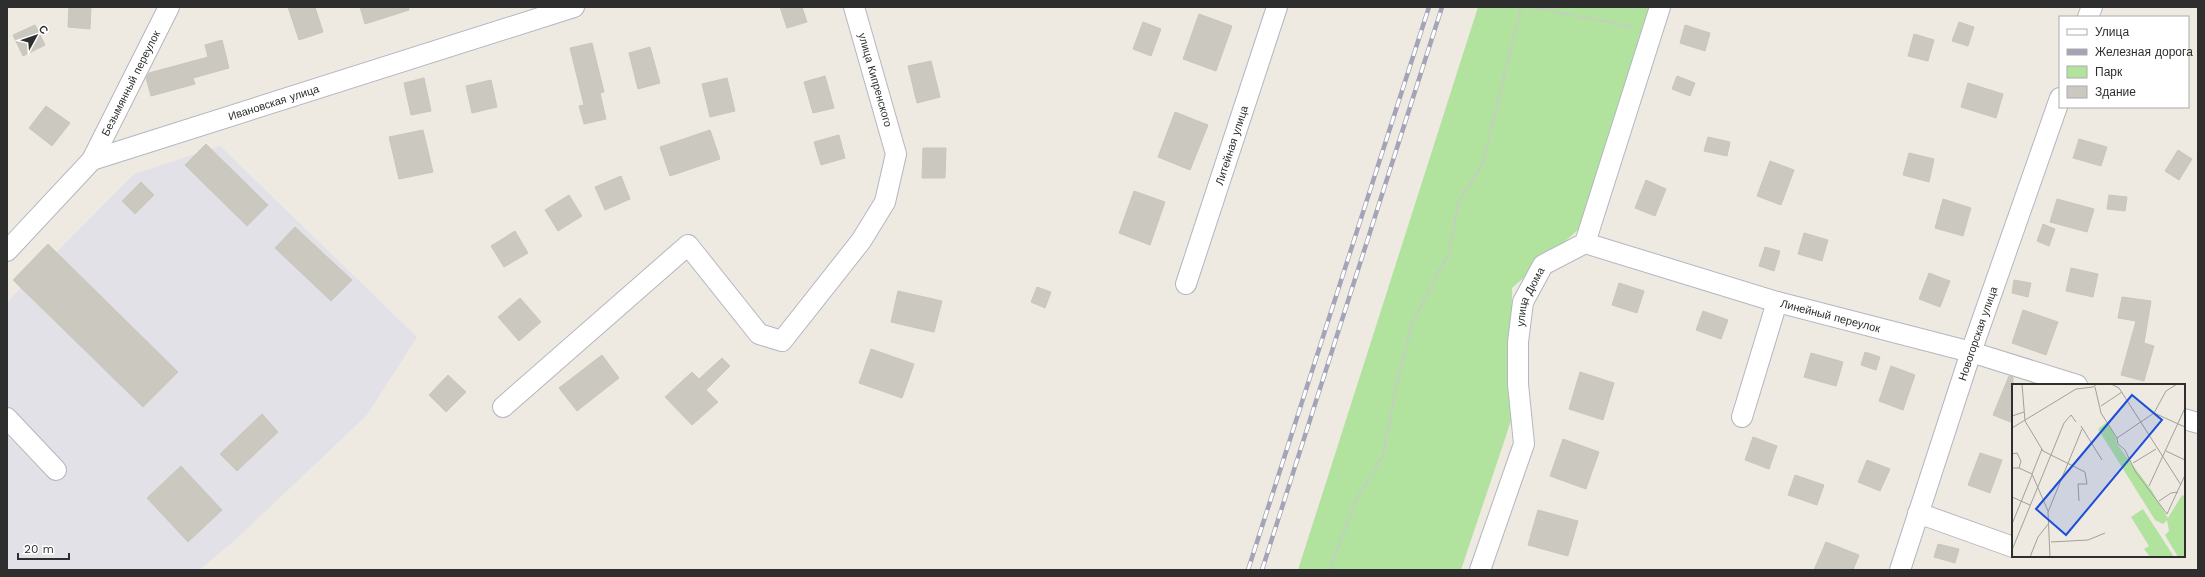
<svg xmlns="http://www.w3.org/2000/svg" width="2205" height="577" viewBox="0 0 2205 577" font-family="'Work Sans',sans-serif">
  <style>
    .industrial { fill: #e3e1e8 }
    .green { fill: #b1e39f }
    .building { fill: #cac8bf; stroke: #cac6ba }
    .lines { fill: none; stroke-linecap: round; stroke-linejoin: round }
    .minor-casing { stroke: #b4b6c0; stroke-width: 22 }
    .path { stroke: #c9c9c9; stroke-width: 2.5; stroke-dasharray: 3 2; stroke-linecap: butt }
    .minor { stroke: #fff; stroke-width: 20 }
    .rail-casing { stroke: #a3a4b7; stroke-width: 4.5 }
    .rail { stroke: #fff; stroke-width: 3; stroke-dasharray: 9; stroke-linecap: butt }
    .labels { text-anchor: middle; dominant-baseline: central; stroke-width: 3; stroke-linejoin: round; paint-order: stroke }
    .street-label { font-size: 11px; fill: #2e2e2e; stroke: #fff }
    .inset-road { fill: none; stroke: #a19f99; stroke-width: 1 }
    .view { fill: #1d4ed8; fill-opacity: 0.15; stroke: #1d4ed8; stroke-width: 2 }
    .inset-edge { fill: none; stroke: #2e2e2e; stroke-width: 2 }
  </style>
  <rect width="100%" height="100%" fill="#eeeae1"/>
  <!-- industrial -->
  <path class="industrial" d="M220,146L417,337L367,415L233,542L199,570H7V302L134,174Z"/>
  <!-- green -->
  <path class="green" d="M1478,7H1651L1579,229L1512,288L1513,415L1461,570H1298Z"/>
  <!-- building -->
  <path class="building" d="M69,7H91L90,29L68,27Z
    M288,7H315L323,32L299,40Z
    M360,7H408L409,10L365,24Z
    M780,7H802L807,22L787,28Z
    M1199,14L1232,26L1216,71L1183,59Z
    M1143,22L1161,29L1151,56L1133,49Z
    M1959,22L1974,27L1968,46L1952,41Z
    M35,25L45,45L23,56L13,35Z
    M1685,25L1710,33L1705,51L1680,43Z
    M1914,34L1934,40L1928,61L1908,56Z
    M222,40L229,68L193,78L195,84L151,96L146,78L149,73L208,57L205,45Z
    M592,43L604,92L600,93L606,119L584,124L579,106L584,105L570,48Z
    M650,47L660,83L638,89L629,53Z
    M931,61L940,97L917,103L908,66Z
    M825,76L834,108L813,113L804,82Z
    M1677,76L1695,83L1690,96L1672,89Z
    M424,78L431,111L411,115L404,83Z
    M727,78L735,111L710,117L702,84Z
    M491,80L497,107L472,113L466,86Z
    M1968,83L2003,94L1996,118L1961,107Z
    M46,106L70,123L52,146L29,128Z
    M1175,112L1208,125L1190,170L1158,157Z
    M423,130L433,172L399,179L389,137Z
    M710,130L720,159L670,176L660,147Z
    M839,135L845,158L821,165L814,142Z
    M1708,137L1730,142L1727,156L1704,151Z
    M2079,139L2107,147L2101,166L2073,158Z
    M206,144L268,205L247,226L185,165Z
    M923,148H946L945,178H922Z
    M2178,150L2192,159L2179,180L2165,171Z
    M1909,153L1934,159L1929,182L1903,175Z
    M1770,161L1794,170L1781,205L1757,196Z
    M621,176L630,199L605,210L595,187Z
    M1646,180L1666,189L1655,216L1635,208Z
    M141,182L154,195L135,214L122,201Z
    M1134,191L1165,202L1150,245L1119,233Z
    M569,195L582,216L558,231L545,210Z
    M2109,195L2127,197L2125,211L2107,209Z
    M1943,199L1971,208L1963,236L1935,228Z
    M2057,199L2094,209L2087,232L2050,222Z
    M2043,224L2055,229L2049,246L2037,241Z
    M295,227L352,280L331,301L275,248Z
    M515,231L528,253L504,267L491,246Z
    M1804,233L1828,240L1822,261L1798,254Z
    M48,244L178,372L143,407L13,280Z
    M1765,247L1780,251L1774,271L1759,266Z
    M2071,268L2098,274L2093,297L2066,291Z
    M1929,273L1950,281L1940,307L1919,299Z
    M2014,280L2031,283L2028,297L2012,293Z
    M1619,283L1644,291L1637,313L1612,305Z
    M1037,287L1051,292L1045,308L1031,302Z
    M898,291L942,301L934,332L891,322Z
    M2122,297L2151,301L2144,343L2154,346L2144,381L2121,375L2136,321L2118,318Z
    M520,298L541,322L519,341L498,317Z
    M2023,310L2058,322L2046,355L2012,343Z
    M1703,311L1728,320L1721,339L1696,330Z
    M871,349L914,364L902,398L859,383Z
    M1865,352L1880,357L1876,370L1861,365Z
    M1811,353L1843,362L1836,386L1804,377Z
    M602,355L619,378L577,411L559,388Z
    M722,358L730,366L706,390L718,402L692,425L665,397L692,372L699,379Z
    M1891,366L1915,375L1903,410L1879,401Z
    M1580,372L1614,383L1603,420L1569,409Z
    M448,375L466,392L446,412L429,395Z
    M2009,376L2013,377V423L1993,415Z
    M262,414L278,432L237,471L220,454Z
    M1753,437L1777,446L1769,469L1745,460Z
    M1563,439L1599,452L1586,489L1550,476Z
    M1980,453L2002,460L1990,493L1968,485Z
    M1867,460L1890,469L1880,491L1858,482Z
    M181,466L222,510L188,542L147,498Z
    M1795,475L1824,485L1817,505L1788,495Z
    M1538,510L1578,521L1568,556L1528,545Z
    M1826,542L1859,555L1853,570H1814Z
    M1938,544L1959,549L1955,563L1934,557Z"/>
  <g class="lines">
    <!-- minor casing -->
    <g class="minor-casing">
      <g id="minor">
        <path d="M2088,17L2092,7"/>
        <path id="s1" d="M92,160L169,7"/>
        <path id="s2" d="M1585,243L1777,302L1971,352L2077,385"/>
        <path id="s3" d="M7,251L92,160L574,7"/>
        <path id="s4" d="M1186,284L1277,7"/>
        <path d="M503,407L688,245L759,334L782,341L861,241L885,202L896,154L854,7"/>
        <path d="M1742,417L1777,302"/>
        <path d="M7,418L56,470"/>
        <path d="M2184,419L2198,423"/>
        <path d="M1918,513L2013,547"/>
        <path id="s5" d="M1480,570L1524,444L1518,384V342L1523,302L1543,265L1585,243L1660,7"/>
        <path id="s6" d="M1900,570L1971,352L2060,98"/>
      </g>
    </g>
    <!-- path -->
    <path class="path" d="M1531,7L1634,27
      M1330,570L1355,502L1383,456L1396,387L1412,324L1449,252L1458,203L1483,163L1521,7"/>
    <!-- minor -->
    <use href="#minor" class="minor"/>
    <!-- rail casing -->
    <g class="rail-casing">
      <path id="rail" d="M1248,570L1429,7
        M1262,570L1442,7"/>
    </g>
    <!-- rail -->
    <use href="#rail" class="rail"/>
  </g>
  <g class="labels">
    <!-- street labels -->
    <g class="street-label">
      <text transform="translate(875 80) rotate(74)">улица Кипренского</text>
      <text stroke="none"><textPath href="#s1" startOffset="86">Безымянный переулок</textPath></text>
      <text stroke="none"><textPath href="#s3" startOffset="315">Ивановская улица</textPath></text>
      <text stroke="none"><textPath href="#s4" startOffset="146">Литейная улица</textPath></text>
      <text stroke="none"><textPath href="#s5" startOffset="283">улица Дюма</textPath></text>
      <text stroke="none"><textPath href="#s2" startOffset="256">Линейный переулок</textPath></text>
      <text stroke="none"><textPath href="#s6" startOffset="249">Новогорская улица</textPath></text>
    </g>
  </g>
  <!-- overview -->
  <g transform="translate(2012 384)">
    <rect width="173" height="173" fill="#eeeae1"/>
    <path d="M95,38L104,54L105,60L140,107L156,134L170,111L173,112V173H166L153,151L157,147L155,136L151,140L143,136L86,45ZM131,125L148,151L162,173H138L132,165L137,162L119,133Z" fill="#b1e39f"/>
    <path class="inset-road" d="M10,0L13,37L31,67L73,88L75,100H66L67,117M99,0L107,4L169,101M83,3L89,29L105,54L106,60L113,66L123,87L155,130L173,91M89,22L110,8M142,29L173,43M0,32L12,28M69,42L90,76M0,44L64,5L81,3L85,0M105,54L142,29L154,7L165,0M154,67L173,76M0,70L5,69L9,77L7,84H0M121,79L144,65M7,84L20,90L36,127M20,90L30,65M137,102L173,24M0,113L18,121M147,117L159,109L166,108M0,140L20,91M39,158L76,156L93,149M0,166L52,39L59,31L64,38M18,173L26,153L37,139M38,173L36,128L70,45"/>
    <path class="view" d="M120,11L150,36L54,151L24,125Z"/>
    <rect width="173" height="173" class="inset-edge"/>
  </g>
  <!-- border -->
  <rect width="2205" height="577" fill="none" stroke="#2e2e2e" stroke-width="16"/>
  <!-- legend -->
  <rect x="2059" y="16" width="130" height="92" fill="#ffffff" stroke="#ababab"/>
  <rect x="2067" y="29" width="20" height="6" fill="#ffffff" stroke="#ababab"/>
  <text x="2095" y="36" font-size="12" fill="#2e2e2e">Улица</text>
  <rect x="2067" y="49" width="20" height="6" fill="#a3a4b7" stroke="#ababab"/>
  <text x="2095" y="56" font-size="12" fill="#2e2e2e">Железная дорога</text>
  <rect x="2067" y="66" width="20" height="12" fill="#b1e39f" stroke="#ababab"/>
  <text x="2095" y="76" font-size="12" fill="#2e2e2e">Парк</text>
  <rect x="2067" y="86" width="20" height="12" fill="#cac8bf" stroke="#ababab"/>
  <text x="2095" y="96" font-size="12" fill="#2e2e2e">Здание</text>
  <!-- north arrow -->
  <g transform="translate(36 36) rotate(50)" stroke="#ffffff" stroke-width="3" paint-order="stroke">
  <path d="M0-3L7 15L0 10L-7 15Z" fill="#2e2e2e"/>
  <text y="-6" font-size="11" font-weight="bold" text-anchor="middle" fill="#2e2e2e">С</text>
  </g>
  <!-- scale -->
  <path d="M18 553v6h51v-6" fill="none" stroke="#2e2e2e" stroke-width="2"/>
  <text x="24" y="553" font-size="12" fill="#2e2e2e" stroke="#ffffff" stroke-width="3" paint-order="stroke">20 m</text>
</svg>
